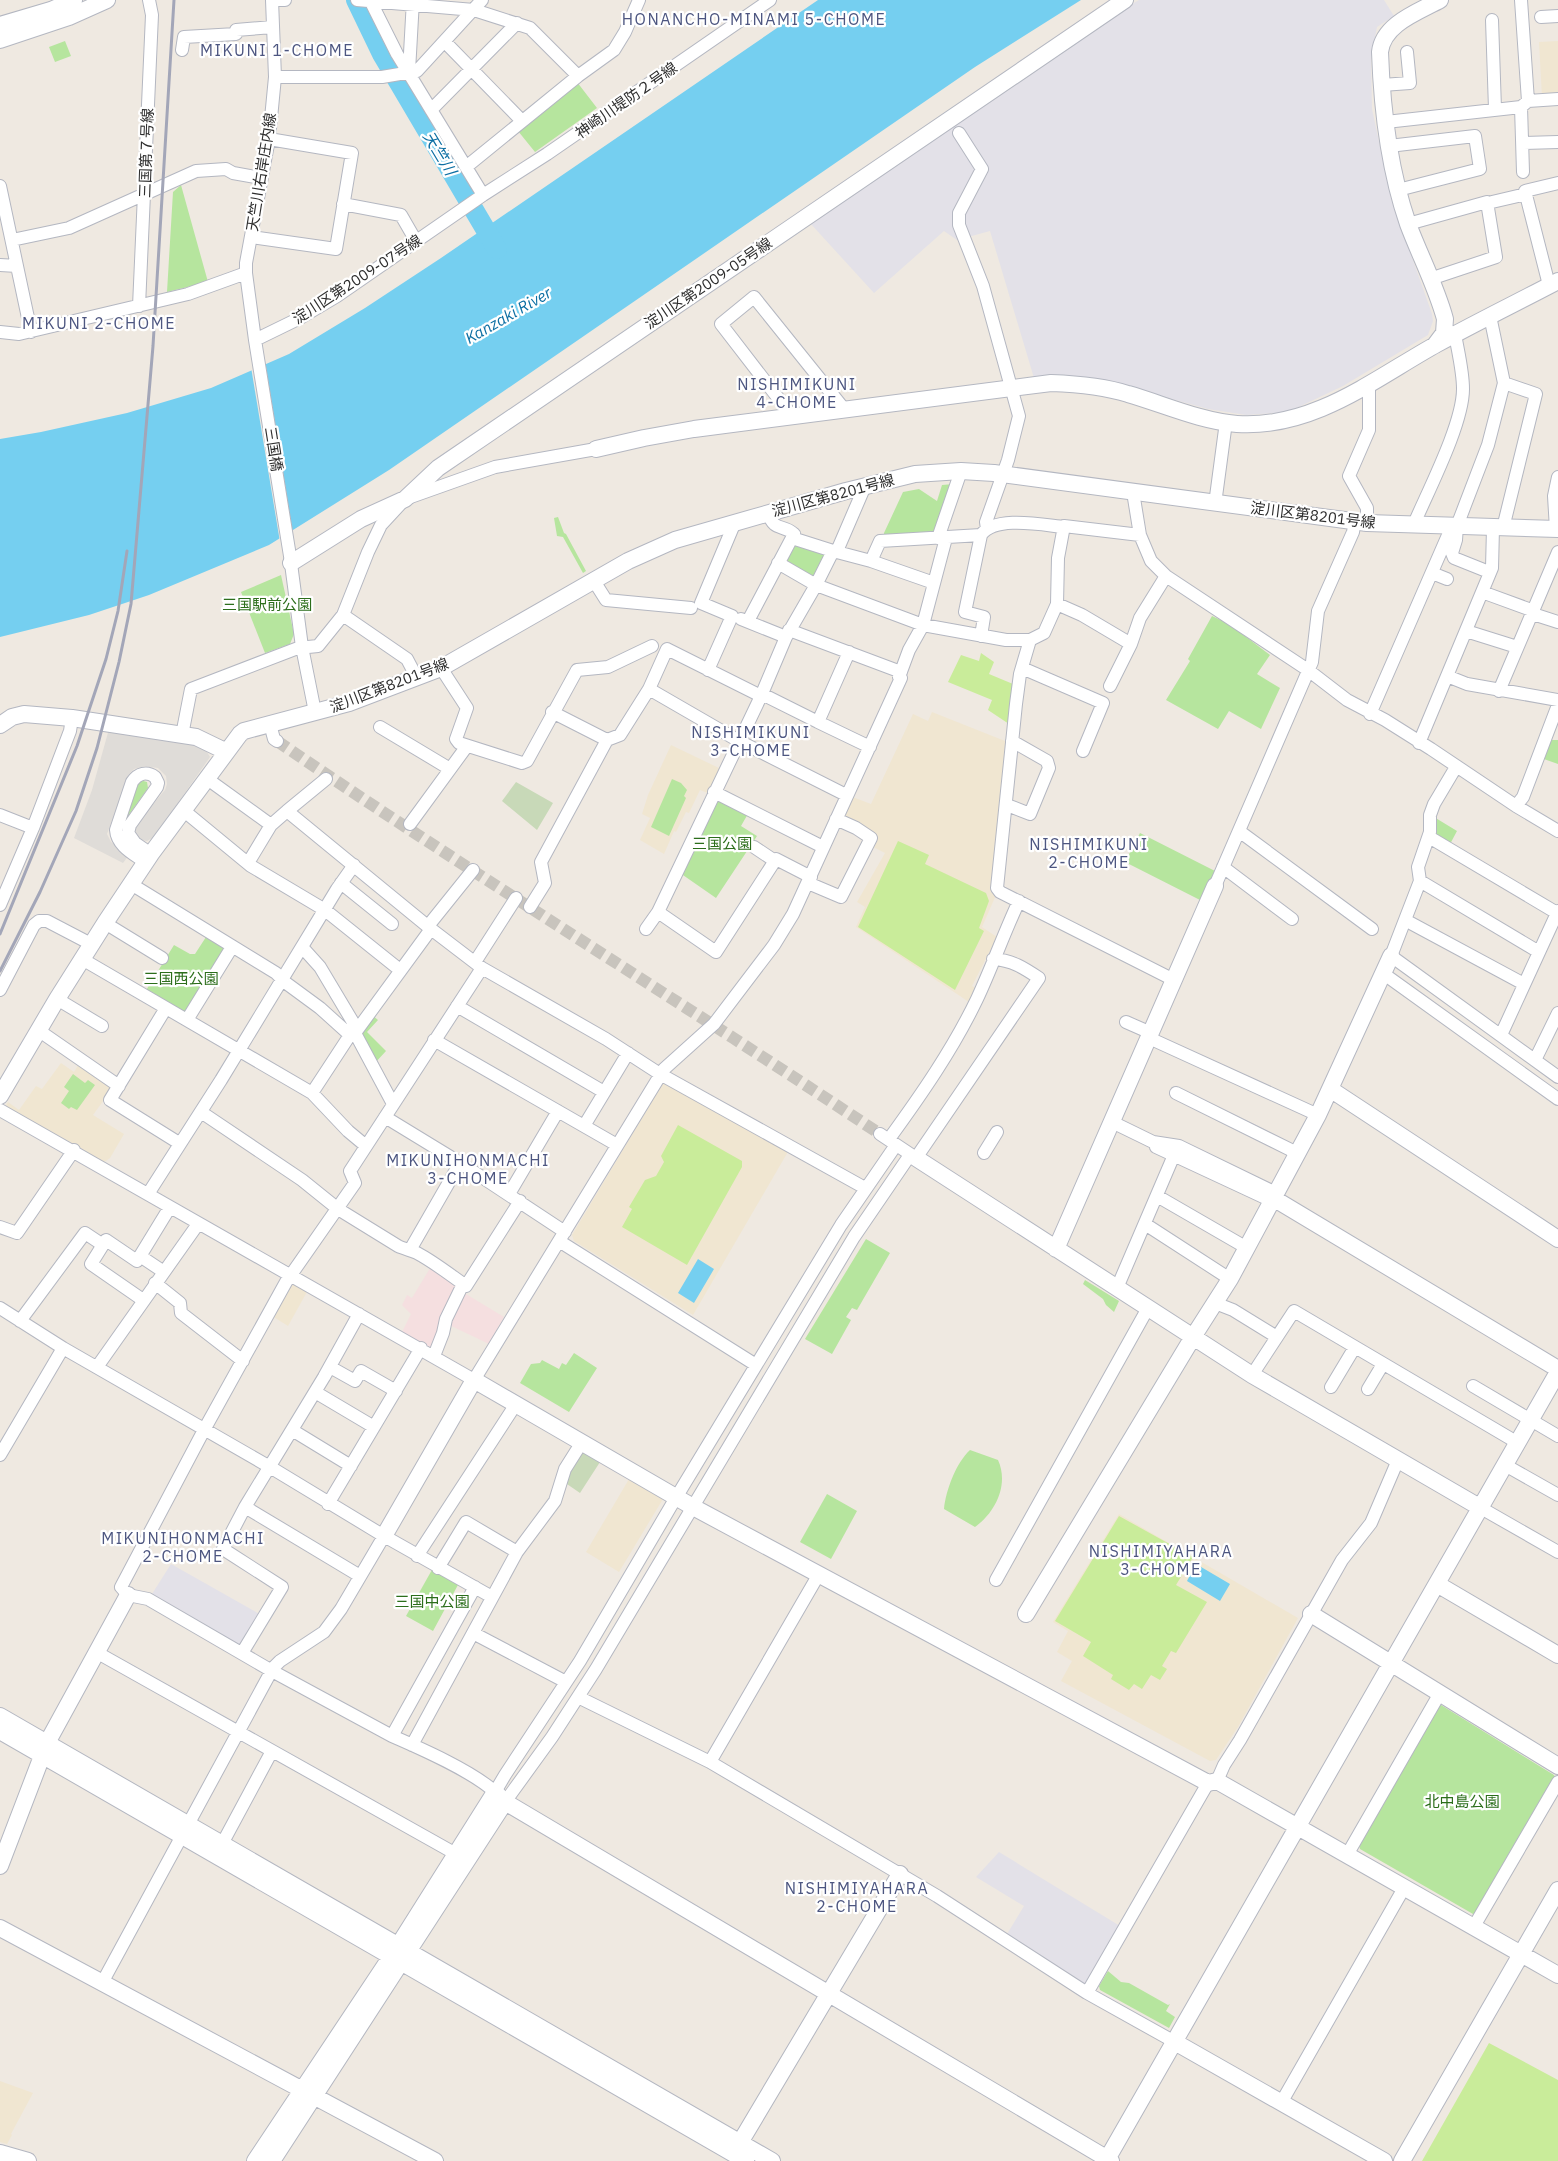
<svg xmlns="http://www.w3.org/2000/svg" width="1558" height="2161" viewBox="0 0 1558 2161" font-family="'IBM Plex Sans','Noto Sans JP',sans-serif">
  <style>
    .industrial { fill: #e3e1e8 }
    .education { fill: #f0e6d1 }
    .medical { fill: #f5dfe0 }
    .green { fill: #b6e59e }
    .cemetery { fill: #c8d9b8 }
    .pitch { fill: #c9ec9a }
    .plaza { fill: #dfdcd8 }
    .water { fill: #75cff0 }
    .pier { fill: #efe9e1 }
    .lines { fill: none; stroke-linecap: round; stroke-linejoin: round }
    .river { stroke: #75cff0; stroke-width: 20 }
    .street-tunnel { stroke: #c8c4bd; stroke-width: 12; stroke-dasharray: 12 6; stroke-linecap: butt }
    .street-casing { stroke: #b4b7c1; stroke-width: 14 }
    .secondary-casing { stroke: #b4b7c1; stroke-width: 18 }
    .street { stroke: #fff; stroke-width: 12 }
    .secondary { stroke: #fff; stroke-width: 16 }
    .rail { stroke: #a3a6b8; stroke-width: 3 }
    .labels { text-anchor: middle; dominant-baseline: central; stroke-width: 4.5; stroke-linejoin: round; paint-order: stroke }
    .street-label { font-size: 15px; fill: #2e2e2e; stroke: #fff }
    .park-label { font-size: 15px; fill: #2c6e1b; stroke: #fff }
    .neighbourhood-label { font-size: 16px; letter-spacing: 1.5px; fill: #4d5680; stroke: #fff }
    .water-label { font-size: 16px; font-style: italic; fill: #0d6fa3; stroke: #fff }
  </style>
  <rect width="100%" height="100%" fill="#efe9e1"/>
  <!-- industrial -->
  <path class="industrial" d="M1139,0H1384L1394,16L1377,27L1371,59L1372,109L1391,198L1432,314L1433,321L1428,335L1343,386L1288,412L1246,415L1208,409L1121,385L1063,375L1034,378L990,231L957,240L944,231L874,293L810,223L1107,19Z
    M171,1564L263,1616L243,1649L152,1594Z
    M999,1852L1120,1926L1087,1983L1083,1984L1007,1934L1024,1906L976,1877Z"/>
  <!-- education -->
  <path class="education" d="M1558,41V96L1542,97L1539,42Z
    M932,712L1005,741L1007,746L991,892L996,895L982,927L997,937L972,986L976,988L969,1002L856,927L865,907L857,902L885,853L869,845L872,838L839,819L850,796L871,804L913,714L928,721Z
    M671,745L721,769L710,794L700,790L689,813L686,812L676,832L674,831L664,854L640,840L650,818L642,814L648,795Z
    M80,1062L114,1086L93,1115L124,1134L110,1158L103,1163L5,1107L8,1102L19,1110L36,1086L42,1089L61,1063L74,1072Z
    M663,1083L789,1150L693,1315L574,1241L572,1235Z
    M293,1282L308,1290L288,1326L272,1316Z
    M629,1479L663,1499L619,1572L586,1552Z
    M1119,1514L1298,1618L1238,1727L1216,1760L1210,1761L1061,1681L1072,1661L1057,1652L1068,1631L1053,1622Z
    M0,2081L33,2093L11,2134L12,2135L7,2144L0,2142Z"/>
  <!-- medical -->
  <path class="medical" d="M432,1265L456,1282L458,1289L435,1352L401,1334L411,1314L402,1305L407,1295L412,1298Z
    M461,1291L504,1317L489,1344L447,1324Z"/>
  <!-- green -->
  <path class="green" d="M65,41L71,56L55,62L49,47Z
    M577,82L597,108L535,152L518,131Z
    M181,185L208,282L167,292L173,192Z
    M954,484L936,533L884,538V533L903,492L919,489L937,501L942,485Z
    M558,517L564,533L566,534L586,571L583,573L563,537L557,536L554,518Z
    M793,542L828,553L814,577L782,562Z
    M281,575L294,634L290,644L265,653L241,592Z
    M1212,616L1229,624L1270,655L1257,674L1280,688L1261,729L1229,711L1218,729L1166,700L1190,661L1188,659Z
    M1549,740H1558V764L1541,758Z
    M672,779L681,783L687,790L684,796L686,798L669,836L651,827Z
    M140,780L147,782L148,788L123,823L136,784Z
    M716,795L749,812L741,826L757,836L716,898L680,873Z
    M1434,817L1457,831L1449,846L1435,836Z
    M1140,833L1215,871L1200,900L1125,862Z
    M206,937L227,950L186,1016L145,992L174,945L190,954H195Z
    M372,1015L378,1020L367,1032L386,1051L375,1063L360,1036Z
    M73,1074L85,1083L88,1080L95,1085L77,1110L71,1107L69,1109L61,1103L69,1091L64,1087Z
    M866,1239L890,1253L857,1310L852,1308L846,1317L851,1320L832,1354L805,1339Z
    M1085,1280L1119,1301L1114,1312L1106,1305L1103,1299L1083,1284Z
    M574,1353L597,1368L569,1412L520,1383L531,1364L540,1363L542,1360L559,1369L562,1363L566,1365Z
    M970,1450L998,1460C1009,1484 996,1512 975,1527L944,1509C946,1490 956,1463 970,1450Z
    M827,1494L857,1511L831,1559L800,1542Z
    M433,1568L459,1583L433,1631L406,1616Z
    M1441,1705L1554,1775L1556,1779L1478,1913L1473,1914L1360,1849L1358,1842L1436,1706Z
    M1108,1971L1121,1982L1129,1983L1168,2005L1170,2004L1166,2011L1175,2017L1169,2028L1100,1990L1099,1986Z"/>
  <!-- cemetery -->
  <path class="cemetery" d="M516,782L553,803L537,830L502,801Z
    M580,1450L600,1462L580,1493L564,1482Z"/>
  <!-- pitch -->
  <path class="pitch" d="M981,653L994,662L989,674L1013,684L1009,724L988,710L992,700L948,682L961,655L979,661Z
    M898,841L929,855L925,864L986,893L989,901L979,928L984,931L955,990L858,927Z
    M678,1125L742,1161V1167L687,1265L622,1227L632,1209L629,1207L645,1180L656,1176L664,1162L661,1156Z
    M1119,1516L1193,1557L1176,1585L1207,1602L1176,1653L1171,1651L1162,1666L1167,1669L1160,1680L1151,1675L1142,1689L1134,1684L1129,1690L1111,1679L1113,1675L1083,1656L1091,1642L1055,1621Z
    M1489,2043L1558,2080V2161H1422Z"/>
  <!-- plaza -->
  <path class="plaza" d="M109,729L156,740L195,744L207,752L210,757L154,837L147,841L137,839L134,831L137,823L165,790L167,784L166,776L158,768L145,766L134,769L129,774L107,834L111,842L129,855L123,863L74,838L92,790Z"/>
  <!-- water -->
  <path class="water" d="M818,0H1081L975,67L389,470L269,545L149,595L89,615L0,637V439L41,432L127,413L211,388L289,354L365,308L441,258Z
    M698,1259L714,1269L694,1303L678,1293Z
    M1196,1564L1230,1584L1220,1601L1187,1581Z"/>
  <!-- pier -->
  <path class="pier" d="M265,361L293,534L280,542L251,367Z"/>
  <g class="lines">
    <!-- river -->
    <path class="river" d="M356,0L382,54L497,249"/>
    <!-- street-tunnel -->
    <path class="street-tunnel" d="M277,741C475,876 680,1001 880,1134"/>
    <!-- street casing -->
    <g class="street-casing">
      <path id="street" d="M272,0L275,77L269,139L246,263V273L255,340L290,556L302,647L315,712
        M272,0H285
        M357,0L474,10L530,28L578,76
        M370,0L397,54L483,195
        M1521,0L1528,101
        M1541,17L1558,16
        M1492,20L1495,109
        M445,42L522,121
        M182,50L184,37L236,34V30L273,27
        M409,71L413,0
        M275,77H382L417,71L482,0
        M1382,85L1410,83L1407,52
        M1521,107L1523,172
        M431,110L517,23
        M1386,122L1521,107L1528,101L1558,99
        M959,133L982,169L959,213V225L983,286L1019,416L1008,460L986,522L987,529
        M1524,143L1558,142
        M1389,146L1475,136L1480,169L1398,190
        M466,167L578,76L614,50L625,32L639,0
        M0,186L31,332
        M1492,202L1526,194
        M343,204L401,215L416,241
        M1408,224L1487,202L1496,257L1430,279
        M251,237L336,249L352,153L269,139
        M12,240L69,228L196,171L226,169L233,173L261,178
        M0,265L17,266
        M1549,285L1525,191L1558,183
        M139,306L152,15L149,0
        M0,332L19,334L188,294L246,273
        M255,340L300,318L337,296L483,195L547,154L770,0
        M792,416L721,324L754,297L844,409
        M1133,492L1140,535
        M1215,504L1226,422
        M1367,523V508L1349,476L1369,430V383
        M1414,524C1428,491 1463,424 1463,389C1463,371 1458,352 1455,334
        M1503,528L1536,394L1504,383
        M1556,529L1554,496L1558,477
        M792,538L833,551
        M938,538L961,471
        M837,551L865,486
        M871,561L934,583
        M778,563L816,585L923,625L1006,640H1030
        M1489,572L1454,558L1452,553L1456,540L1457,526L1488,445L1504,383L1490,316
        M1432,573L1447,579
        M594,581L606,600L691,608
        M1482,592L1534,611
        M1057,604L1082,615L1131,644
        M1533,614L1558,622
        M343,615L407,659L417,678
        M741,619L786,637
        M748,621L794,534C782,523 775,533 768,513
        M789,630L901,672
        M1466,631L1517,647
        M981,636L984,617L965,612L981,535
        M441,668L467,708L456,739L459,743L522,763L527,761L577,670L608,667L652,646
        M1022,668L1103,703L1083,751
        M708,670L732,616L701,603L735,522
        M1447,676L1467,684L1558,700
        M1110,686L1131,644L1140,618L1166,576
        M649,689L739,741L846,795
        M1499,691L1558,552
        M762,694L818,722L849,652
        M552,712L607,740
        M1370,714L1452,526
        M818,722L870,747
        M270,724L274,739L277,741
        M380,727L450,769
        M182,735L191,689L298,648L318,646L343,615L368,552L381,525L405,499L495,467L596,449
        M1419,743L1492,568L1493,528
        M1456,767L1434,804L1430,815V832L1418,867L1420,881L1391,956L1558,1077
        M206,778L271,825L287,811L431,929L482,968L606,1039L660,1074L865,1188
        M714,792L823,847
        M1007,805L1030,814L1049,768L1047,761L1012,741
        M1516,806L1523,797L1558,705
        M183,810L251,866L325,910L400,970
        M287,811L326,779
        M0,815L33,828
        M410,824L467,746
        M1239,831L1372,929
        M1429,837L1557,913
        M754,847L775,861
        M145,862C134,854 117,846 116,830L132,782C138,773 147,771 155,777L158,783L157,787L130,825L128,833L135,843L151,854
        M248,863L271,825
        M1223,867L1292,919
        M1420,881L1539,952
        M341,883L392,924
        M808,883L841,897L871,838L856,828L836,819
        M131,884L276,973L286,983L320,1008L350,1035
        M1215,886L1312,662L1318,611L1353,532L1355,521
        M0,905L33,828L70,731L72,718
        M530,907L545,883L541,862L607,740L620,735L649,689L667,649L761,696
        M658,912L716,952L776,859L811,877
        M1405,920L1524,984
        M105,923L162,958
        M428,926L473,870
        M646,929L658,912L761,696L786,637L816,585L833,551L871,561L880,541L981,535C995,515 1043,525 1064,527
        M302,947L320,967L357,1029
        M82,959L312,1093L348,1131L366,1146
        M475,962L516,898
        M482,968L350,1171L355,1183L286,1282L204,1430L121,1587L128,1595L148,1599L272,1671L392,1736C422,1749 472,1771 495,1792L505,1775L580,1661L671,1506L841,1225L896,1145
        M1384,974L1558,1099
        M1174,980L1000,892L997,888L1016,704L1020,674L1030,640L1044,633L1057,604L1058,558L1064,526L1140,535L1151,561L1166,576L1308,670L1347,700L1385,720L1431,749L1516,806L1558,831
        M0,990L34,925L39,921H47L91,944
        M57,999L102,1026
        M457,1006L604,1092
        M166,1008L110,1100L179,1143
        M187,1020L232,947
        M1126,1022L1151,1033
        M38,1030L119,1086
        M355,1033L393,1104
        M1501,1035L1558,911
        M1149,1038L1318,1115
        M434,1040L617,1145
        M1535,1060L1558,1013
        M312,1093L350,1035L355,1033L431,929
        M1176,1093L1297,1153
        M0,1110L474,1380L664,1069L714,1024L774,945L793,914L901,678L899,677L909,650L923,625L946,538
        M201,1112L302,1180L338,1209L398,1246C404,1249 411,1250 417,1253C434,1262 449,1274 466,1286L520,1201
        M385,1117L462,1164L565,1232
        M1112,1122L1153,1142L1179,1146L1276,1193
        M584,1126L628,1053
        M880,1134L916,1158L1039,978C1024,968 1012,960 993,959
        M889,1139C921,1095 953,1049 977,999C992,967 1004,933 1019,901
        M1156,1147L1272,1201
        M984,1153L997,1132
        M148,1194L221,1080L337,889L354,865
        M509,1194L558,1111
        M1157,1196L1247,1248
        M1145,1224L1230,1279
        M0,1227L17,1233L74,1150
        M559,1241L756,1365
        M410,1250L460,1163
        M140,1256L164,1272
        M155,1283L180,1303L181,1313L243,1361
        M1117,1288L1174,1155
        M143,1300L91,1264L106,1240L137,1261L170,1207
        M1215,1303L1233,1310L1277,1337
        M0,1308L63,1348L270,1467L384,1536L492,1597
        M20,1321L85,1233L103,1245
        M434,1356L443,1333L446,1319L463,1284
        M97,1367L198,1224
        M330,1367L355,1381L361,1371L396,1391
        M1252,1375L1294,1311L1518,1443
        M1473,1386L1558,1436
        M1331,1387L1355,1347
        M1368,1389L1383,1364
        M315,1392L374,1427
        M292,1430L351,1466
        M0,1455L63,1348
        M1505,1465L1558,1495
        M328,1504L421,1348
        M245,1507L360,1576
        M1481,1508L1558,1552
        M417,1556L516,1404
        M438,1568L466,1522L517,1552
        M819,1574L710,1762L937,1896L1087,1993L1173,2041
        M996,1580L1148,1308
        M473,1633L566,1682
        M96,1652L456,1854
        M242,1653L282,1587L223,1549L245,1507L324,1377L359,1314
        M578,1697L710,1762
        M392,1736L475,1587
        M412,1745L517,1552L555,1501L565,1469L582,1442
        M1217,1781L1224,1765L1240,1740L1342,1560L1371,1523L1398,1460
        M505,1802L552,1737L596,1669L854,1237L910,1155
        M222,1844L272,1751
        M1347,1855L1440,1693
        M1473,1928L1558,1782
        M102,1983L273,1668L280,1661L324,1632L341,1609L384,1536
        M1087,1993L1208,1783
        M1281,2103L1404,1888"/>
    </g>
    <!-- secondary casing -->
    <g class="secondary-casing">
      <path id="secondary" d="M0,25L51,10L74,0
        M0,40L69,17L107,0
        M1435,345L1444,333L1445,319C1436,286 1420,256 1408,224C1389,169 1382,110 1380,52C1383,24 1418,12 1440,0
        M596,449L644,438L694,429L1051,383C1077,384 1103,386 1128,394C1163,404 1200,421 1237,424C1313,429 1374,379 1437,344C1477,322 1518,302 1558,281
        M291,563L361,519L405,499L438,468L1125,0
        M0,725L12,717L24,714L72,718L196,737L225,751
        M1330,1089L1558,1239
        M0,1096L57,999L105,923L151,854L240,734L244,731L349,703L441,668L628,561L675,540L846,491L915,474L961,471L994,473L1367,523L1558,529
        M916,1158L1252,1375L1481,1508
        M1273,1198L1558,1369
        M1056,1249L1215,886
        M384,1536L474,1380L693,1507L1208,1783L1217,1781L1558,1975
        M1437,1584L1558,1655
        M1026,1614L1193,1337L1230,1279L1318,1115L1391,956
        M1311,1614L1558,1766
        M0,1716L772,2161
        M0,1731L746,2161
        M0,1866L47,1743L128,1595
        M0,1928L435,2161
        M1173,2041L1384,2161
        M735,2151L900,1874
        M0,2153L28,2161
        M255,2161L398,1946L495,1792L505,1802L1111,2161
        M272,2161L505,1802
        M1106,2161L1558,1372
        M1402,2161L1558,1890"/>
    </g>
    <!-- street -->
    <use href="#street" class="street"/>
    <!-- secondary -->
    <use href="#secondary" class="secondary"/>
    <!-- rail -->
    <path class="rail" d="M0,934L77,746L106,659L118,611L127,551
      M0,971L40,892L76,811L97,748L119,662L131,604L153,346L174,0"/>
  </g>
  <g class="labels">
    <!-- street labels -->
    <g class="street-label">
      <text transform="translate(626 100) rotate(-35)">神崎川堤防２号線</text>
      <text transform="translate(146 153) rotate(-88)">三国第７号線</text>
      <text transform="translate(261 172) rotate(-81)">天竺川右岸庄内線</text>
      <text transform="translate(357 279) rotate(-33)">淀川区第2009-07号線</text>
      <text transform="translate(708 283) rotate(-34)">淀川区第2009-05号線</text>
      <text transform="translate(274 449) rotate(81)">三国橋</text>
      <text transform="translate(833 495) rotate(-15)">淀川区第8201号線</text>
      <text transform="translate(1313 515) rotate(7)">淀川区第8201号線</text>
      <text transform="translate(389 685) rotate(-21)">淀川区第8201号線</text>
    </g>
    <!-- park labels -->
    <g class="park-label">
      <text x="267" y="604">三国駅前公園</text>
      <text x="722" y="843">三国公園</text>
      <text x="181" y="978">三国西公園</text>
      <text x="432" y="1601">三国中公園</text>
      <text x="1462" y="1801">北中島公園</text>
    </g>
    <!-- neighbourhood labels -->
    <g class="neighbourhood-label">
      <text x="754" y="19">HONANCHO-MINAMI 5-CHOME</text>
      <text x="277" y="50">MIKUNI 1-CHOME</text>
      <text x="99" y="323">MIKUNI 2-CHOME</text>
      <text x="797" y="384">NISHIMIKUNI<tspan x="797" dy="18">4-CHOME</tspan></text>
      <text x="751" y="732">NISHIMIKUNI<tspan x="751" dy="18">3-CHOME</tspan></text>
      <text x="1089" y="844">NISHIMIKUNI<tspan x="1089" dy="18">2-CHOME</tspan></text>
      <text x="468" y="1160">MIKUNIHONMACHI<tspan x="468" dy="18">3-CHOME</tspan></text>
      <text x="183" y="1538">MIKUNIHONMACHI<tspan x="183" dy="18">2-CHOME</tspan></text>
      <text x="1161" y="1551">NISHIMIYAHARA<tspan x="1161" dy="18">3-CHOME</tspan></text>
      <text x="857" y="1888">NISHIMIYAHARA<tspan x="857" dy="18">2-CHOME</tspan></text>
    </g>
    <!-- water labels -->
    <g class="water-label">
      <text transform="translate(440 153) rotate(59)">天竺川</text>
      <text transform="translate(508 315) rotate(-30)">Kanzaki River</text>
    </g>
  </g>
</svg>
